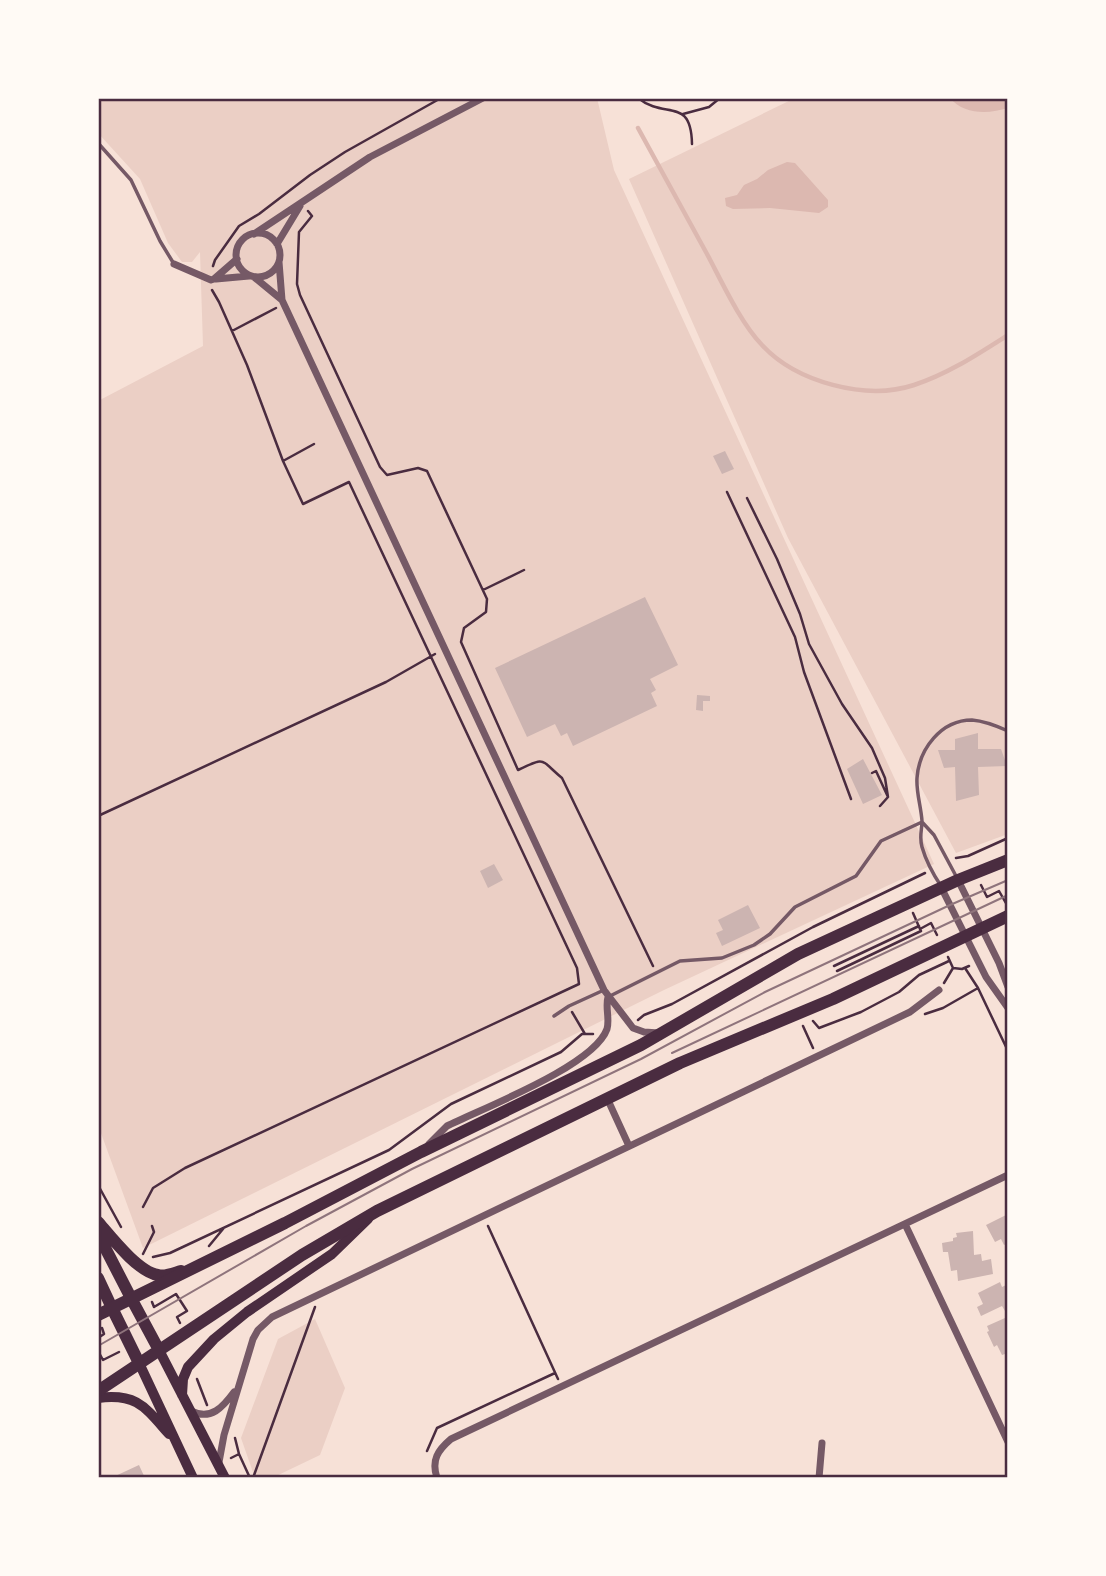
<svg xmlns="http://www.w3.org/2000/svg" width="1106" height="1576" viewBox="0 0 1106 1576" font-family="'Fira Sans Condensed',sans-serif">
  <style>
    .green { fill: #ebcfc5 }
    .water { fill: #dcb8b0 }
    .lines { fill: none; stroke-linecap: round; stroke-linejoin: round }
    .stream { stroke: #dcb8b0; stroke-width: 4.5 }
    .building { fill: #ccb4b1 }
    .path { stroke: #4a2c40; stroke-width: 2.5 }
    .service { stroke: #755966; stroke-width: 3.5 }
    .minor { stroke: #755966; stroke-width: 7 }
    .secondary { stroke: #4a2c40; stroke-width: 10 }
    .primary { stroke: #4a2c40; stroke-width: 12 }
    .trunk { stroke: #4a2c40; stroke-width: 12 }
    .tram { stroke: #8f747c; stroke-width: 2 }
    .neatline { fill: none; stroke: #4a2c40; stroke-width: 2.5 }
  </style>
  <rect width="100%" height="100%" fill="#f7e1d7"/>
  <!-- green -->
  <path class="green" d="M98,98H597L614,170L934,864L664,990L143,1248L98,1125V401L203,346L200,252L192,262H182L168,243L140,179L98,133Z
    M795,98H1008V834L956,853L788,538L629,179Z
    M315,1319L345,1388L320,1455L272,1478H255L241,1438L278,1339Z"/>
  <!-- water -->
  <path class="water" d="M950,98H1008V108C989,114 964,115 950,98Z
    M787,162L795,163L828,200V207L819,213L770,208L733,209L726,206L725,198L737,195L744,185L757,179L768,170Z"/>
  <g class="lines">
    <!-- stream -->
    <path class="stream" d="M638,128C661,170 684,212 707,254C722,282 740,322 762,345C796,382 866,401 914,385C948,374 978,354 1008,335"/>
  </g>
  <!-- building -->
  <path class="building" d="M725,451L734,469L722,474L713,456Z
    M645,597L678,665L650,679L656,690L651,693L657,706L573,746L567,733L561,736L555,724L527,737L495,668Z
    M697,695L710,696V701H703V711L696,710Z
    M978,733V749H1001L1007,766L978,767L979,795L956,801L955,767L944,768L938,750H955V739Z
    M863,759L882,795L863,804L847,769Z
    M494,864L503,880L488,888L480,871Z
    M748,905L760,928L722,946L716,933L723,930L718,920Z
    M1008,1214V1243L1004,1245L1001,1239L995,1242L986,1225Z
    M973,1231L974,1255L981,1254L982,1261L991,1259L993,1274L958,1281L957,1270L951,1271L948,1252H943L942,1243L953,1241V1238L957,1237L956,1233Z
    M1000,1282L1002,1287L1008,1284V1309L1005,1311L1002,1306L981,1316L977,1307L983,1304L978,1293Z
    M1005,1318L1008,1322V1353L1002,1355L997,1345L994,1347L987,1332L989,1331L987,1326Z
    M139,1465L145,1478H111Z"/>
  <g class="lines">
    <!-- path -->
    <path class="path" d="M638,98C665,120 691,96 692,144
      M683,114L709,107L720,98
      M308,211L312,216L299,232L297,284L300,295L380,467L387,475L418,468L427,471L487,599L486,612L464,628L461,642L518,770C547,756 540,760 562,778L653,966
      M213,266L215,260L239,226L259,214L310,175L345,152L441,98
      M232,331L276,308
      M283,461L314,444
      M727,492L795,637L804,672L851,799
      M747,498L777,559L800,614L809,644L842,704L872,748L885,778L888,797
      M483,590L524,570
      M872,773L876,771L888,797L880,806
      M98,816L386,682L435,654
      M956,858L968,856L1008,838
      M981,885L987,897L999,891L1007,905
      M913,913L920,929L931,923L937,935
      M948,957L953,968L962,969L969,966
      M834,966L919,926
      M965,968L978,988L1008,1051
      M837,971L921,931L920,929
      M944,983L953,968
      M572,1012L585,1034
      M925,1014L943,1008L978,988
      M638,1020L644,1015L672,1004L813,927L925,873
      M813,1021L819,1028L861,1012L899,992L919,975L949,961
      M803,1026L813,1048
      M98,1185L121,1227
      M143,1207L153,1188L185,1168L579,984L577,968L349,482L303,504L283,461L247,365L219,302L212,290
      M488,1226L558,1379
      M209,1246L223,1229
      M143,1254L154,1232L152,1226
      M153,1257L170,1253L389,1150L451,1104L561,1052L582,1034H593
      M152,1302L154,1307L176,1294L187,1311L177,1317L180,1323
      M98,1338L104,1334L102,1328
      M98,1351L103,1360L119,1352
      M197,1379L207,1405
      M235,1438L239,1454L250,1478
      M427,1451L437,1428L555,1373
      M231,1458L239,1454
      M253,1478L315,1307"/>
    <!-- service -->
    <path class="service" d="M98,143L131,180L160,241L174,264
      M922,822L934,835L956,876
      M941,886C933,874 926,861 922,847C919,837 922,830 922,821C921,806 916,792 917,778C919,749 941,720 972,720C984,721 997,726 1008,731
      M610,996L680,961L722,958L754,945L770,934L795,907L856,876L881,841L922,822
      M554,1016L569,1006L604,990"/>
    <!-- minor -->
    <path class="minor" d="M236 255a22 22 0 1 1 44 0a22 22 0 1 1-44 0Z
      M254,234L370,157L483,98
      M277,244L300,206
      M279,262L282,300L604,990L633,1028L644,1032L659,1033
      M174,264L211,280L214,279L237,259
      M254,277L282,300
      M216,279L249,276
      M958,880L999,963L1008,987
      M941,887L986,977L1008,1008
      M607,1098L629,1146
      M429,1144L447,1126C483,1108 594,1066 607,1029C610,1019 605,1007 608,997
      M905,1224L1008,1442
      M191,1411C211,1421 223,1407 234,1392
      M219,1462L224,1435L253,1339L258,1330L272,1317L910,1012L939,990
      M437,1478C431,1460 438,1450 451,1439L1008,1175
      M819,1478L822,1443"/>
    <!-- secondary -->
    <path class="secondary" d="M160,1352L225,1478
      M140,1365L193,1478
      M182,1395L183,1379L188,1367L214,1339L247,1312L332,1254L368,1219
      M98,1398C137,1393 145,1407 169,1434"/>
    <!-- primary -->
    <path class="primary" d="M98,1222C111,1237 138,1272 158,1275C165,1277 174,1273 181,1271
      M98,1234L131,1298
      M98,1278L112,1308"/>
    <!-- trunk -->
    <path class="trunk" d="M131,1298L160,1352
      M112,1308L140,1365
      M98,1315L285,1223L421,1152L641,1045L798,954L958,880L1008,860
      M98,1391L302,1255L377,1211L680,1063L833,999L1008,916"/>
    <!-- tram -->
    <path class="tram" d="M672,1053L1008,895
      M98,1346L306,1226L412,1169L641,1059L765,992L950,905L1008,880"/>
  </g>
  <!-- border -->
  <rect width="1106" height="1576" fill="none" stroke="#fffaf5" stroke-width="200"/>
  <rect x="100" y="100" width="906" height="1376" class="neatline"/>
</svg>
